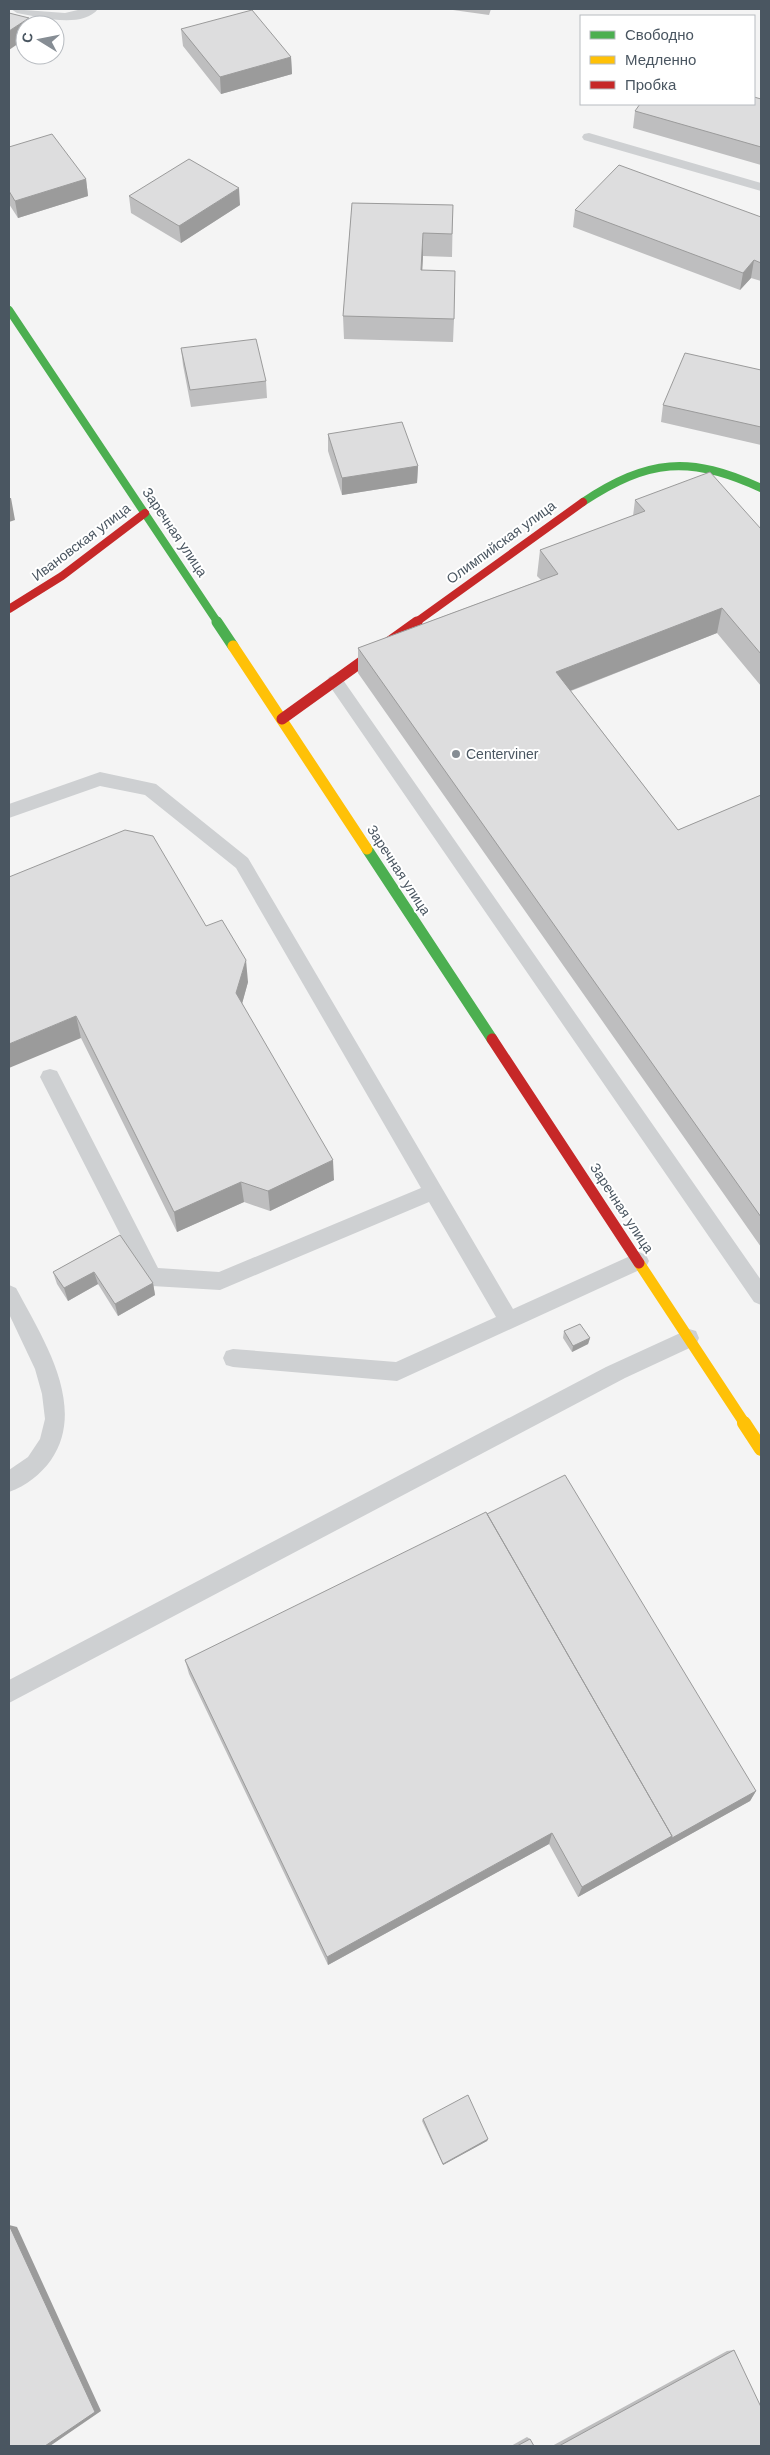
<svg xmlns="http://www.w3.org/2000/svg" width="770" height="2455" viewBox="0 0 770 2455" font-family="Arial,sans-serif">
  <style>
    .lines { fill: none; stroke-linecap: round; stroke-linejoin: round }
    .lane { fill: #ced0d2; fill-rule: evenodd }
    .fast-far1 { stroke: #4caf50; stroke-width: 8 }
    .fast { stroke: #4caf50; stroke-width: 11 }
    .slow-far1 { stroke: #ffc107; stroke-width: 11 }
    .slow { stroke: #ffc107; stroke-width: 14 }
    .jam-far1 { stroke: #c62828; stroke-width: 8 }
    .jam { stroke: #c62828; stroke-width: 11 }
    .wall { fill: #bebebf }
    .shaded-wall { fill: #9b9b9b }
    .building { fill: #ddddde; stroke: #9b9b9b }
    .poi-dot { fill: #868d94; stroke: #fff; stroke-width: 2 }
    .labels { text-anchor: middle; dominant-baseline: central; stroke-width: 4; stroke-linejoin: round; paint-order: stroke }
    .street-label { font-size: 14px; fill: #4a5661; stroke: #fff }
    .poi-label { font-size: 14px; fill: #4a5661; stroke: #fff; text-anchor: start }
  </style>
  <rect width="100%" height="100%" fill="#f4f4f4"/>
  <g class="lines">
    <!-- lane -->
    <path class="lane" d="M11,9L65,13L82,9H98C82,29 39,17 17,13Z
      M589,133L761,183V191L584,140L582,137L584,134Z
      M335,675L341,677L761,1280V1305L754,1302L329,685L327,681L329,677Z
      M100,772L156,784L248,858L513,1309L639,1252L646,1255L649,1261L646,1267L397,1381L233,1367L226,1365L223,1358L226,1351L233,1349L396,1362L496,1317L429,1202L220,1290L152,1286L145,1283L40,1077L43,1071L50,1069L57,1071L158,1268L219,1272L421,1188L236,868L145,795L100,786L9,818V804Z
      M9,1285L16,1288C42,1337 88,1406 51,1460C41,1474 26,1486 9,1492V1470L28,1457L40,1439L45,1419L42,1394L35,1369L9,1314Z
      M689,1329L696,1331L699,1338L696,1345L625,1378L9,1703V1680L606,1367Z"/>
    <!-- fast-far1 -->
    <path class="fast-far1" d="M9,310L218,623
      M583,502C648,459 690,455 761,488"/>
    <!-- fast -->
    <path class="fast" d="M217,622L233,646
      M367,849L492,1039"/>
    <!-- slow-far1 -->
    <path class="slow-far1" d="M233,646L367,849
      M639,1263L745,1424"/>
    <!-- slow -->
    <path class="slow" d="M744,1423L761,1449"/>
    <!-- jam-far1 -->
    <path class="jam-far1" d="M9,609L62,576L145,513
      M415,623L583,502"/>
    <!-- jam -->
    <path class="jam" d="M282,719L417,622
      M492,1039L639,1263"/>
  </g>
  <!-- wall -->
  <path class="wall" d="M453,9H491L489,15L453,10Z
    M181,29L291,57L292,74L221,94L183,46Z
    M761,99V165L633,128L635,111Z
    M9,147L86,179L88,196L18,218L9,204Z
    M129,196L240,205L181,243L131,213Z
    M352,203L453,205L452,257L423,256L422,270L454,319L453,342L344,339L343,316Z
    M575,210L761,217V281L751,278L740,290L573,227Z
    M181,348L266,381L267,398L191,407L183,365Z
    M761,370V445L661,422L663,405Z
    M328,434L418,466L417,483L342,495L328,451Z
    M635,500L761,529V686L717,633L571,691L678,830L761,795V1247L358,673V648L541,580L537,576L540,550L633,516Z
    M9,877L206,926L248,982L242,1003L334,1180L270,1211L244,1202L177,1232L81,1038Z
    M120,1235L153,1283L155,1295L118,1316L98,1284L68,1301L57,1284L53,1272Z
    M564,1331L590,1338L588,1344L572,1352L563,1338Z
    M487,1514L756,1791L750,1801L578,1897L549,1844L328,1965L189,1674L185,1660Z
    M423,2119L488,2139L487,2141L443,2165L422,2121Z
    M734,2350L761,2446H552L727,2351Z
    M527,2437L530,2439L534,2446H511Z"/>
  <!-- shaded-wall -->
  <path class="shaded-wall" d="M29,18L30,25H25V39L9,50V31Z
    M291,57L292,74L221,94L220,77Z
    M86,179L88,196L18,218L15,201Z
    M239,188L240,205L181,243L179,226Z
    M423,233V256L421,293V270Z
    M754,260L751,278L740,290L743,273Z
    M418,466L417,483L342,495V478Z
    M9,498H11L15,520L9,522Z
    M722,608L717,633L554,697L556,672Z
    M246,960L248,982L239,1015L236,993Z
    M76,1016L81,1038L9,1068V1044Z
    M333,1160L334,1180L270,1211L268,1191Z
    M241,1182L244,1202L177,1232L174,1212Z
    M94,1272L98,1284L68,1301L64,1288Z
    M153,1283L155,1295L118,1316L115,1304Z
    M590,1338L588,1344L572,1352L573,1346Z
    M756,1791L750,1801L578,1897L582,1887L672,1836Z
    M552,1833L549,1844L328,1965L327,1957Z
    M488,2139L487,2141L443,2165V2164Z
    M9,2225L17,2227L101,2411L50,2446H45Z"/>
  <!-- building -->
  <path class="building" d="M252,10L291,57L220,77L181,29Z
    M9,13L29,18L9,31Z
    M754,97L761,99V147L635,111L640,104H754Z
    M52,134L86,179L15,201L9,191V147Z
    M189,159L239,188L179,226L129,196Z
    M619,165L761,217V263L754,260L743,273L575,210Z
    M352,203L453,205L452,234L423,233L421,270L455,271L454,319L343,316Z
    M256,339L266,381L190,390L181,348Z
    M685,353L761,370V427L663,405Z
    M402,422L418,466L342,478L328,434Z
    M710,472L761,529V654L722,608L556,672L678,830L761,795V1217L358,648L558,574L540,550L645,511L635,500Z
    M125,830L153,836L206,926L222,920L246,960L236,993L333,1160L268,1191L241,1182L174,1212L76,1016L9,1044V877Z
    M120,1235L153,1283L115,1304L94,1272L64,1288L53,1272Z
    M580,1324L590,1338L573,1346L564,1331Z
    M565,1475L756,1791L672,1838V1836L487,1514Z
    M486,1512L672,1836L582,1887L552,1833L327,1957L185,1660Z
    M468,2095L488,2139L443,2164L423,2119Z
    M9,2225L95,2412L45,2446H9Z
    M734,2350L761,2407V2446H559Z
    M530,2439L534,2446H517Z"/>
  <!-- markers -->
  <circle class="poi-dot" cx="456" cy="754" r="5"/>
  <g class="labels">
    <!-- street labels -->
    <g class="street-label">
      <text transform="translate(175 532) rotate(56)">Заречная улица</text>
      <text transform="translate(81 542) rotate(-37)">Ивановская улица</text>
      <text transform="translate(501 542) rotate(-36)">Олимпийская улица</text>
      <text transform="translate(399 870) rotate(57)">Заречная улица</text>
      <text transform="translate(622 1208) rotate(57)">Заречная улица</text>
    </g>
    <!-- poi labels -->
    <g class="poi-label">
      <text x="466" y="754">Centerviner</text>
    </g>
  </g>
  <!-- border -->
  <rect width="770" height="2455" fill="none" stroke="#4a5661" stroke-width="20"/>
  <!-- legend -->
  <rect x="580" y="15" width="175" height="90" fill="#ffffff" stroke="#b7bbc0"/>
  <rect x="590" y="31" width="25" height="8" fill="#4caf50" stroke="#b7bbc0"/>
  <text x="625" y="40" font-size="15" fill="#4a5661">Свободно</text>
  <rect x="590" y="56" width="25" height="8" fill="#ffc107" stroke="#b7bbc0"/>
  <text x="625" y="65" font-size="15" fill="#4a5661">Медленно</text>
  <rect x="590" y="81" width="25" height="8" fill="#c62828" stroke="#b7bbc0"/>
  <text x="625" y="90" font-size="15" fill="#4a5661">Пробка</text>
  <!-- north arrow -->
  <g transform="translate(40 40) rotate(280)"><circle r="24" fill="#ffffff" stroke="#b7bbc0"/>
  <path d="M0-4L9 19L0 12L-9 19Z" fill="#868d94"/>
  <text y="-8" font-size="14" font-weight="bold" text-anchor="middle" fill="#4a5661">С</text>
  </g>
</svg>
